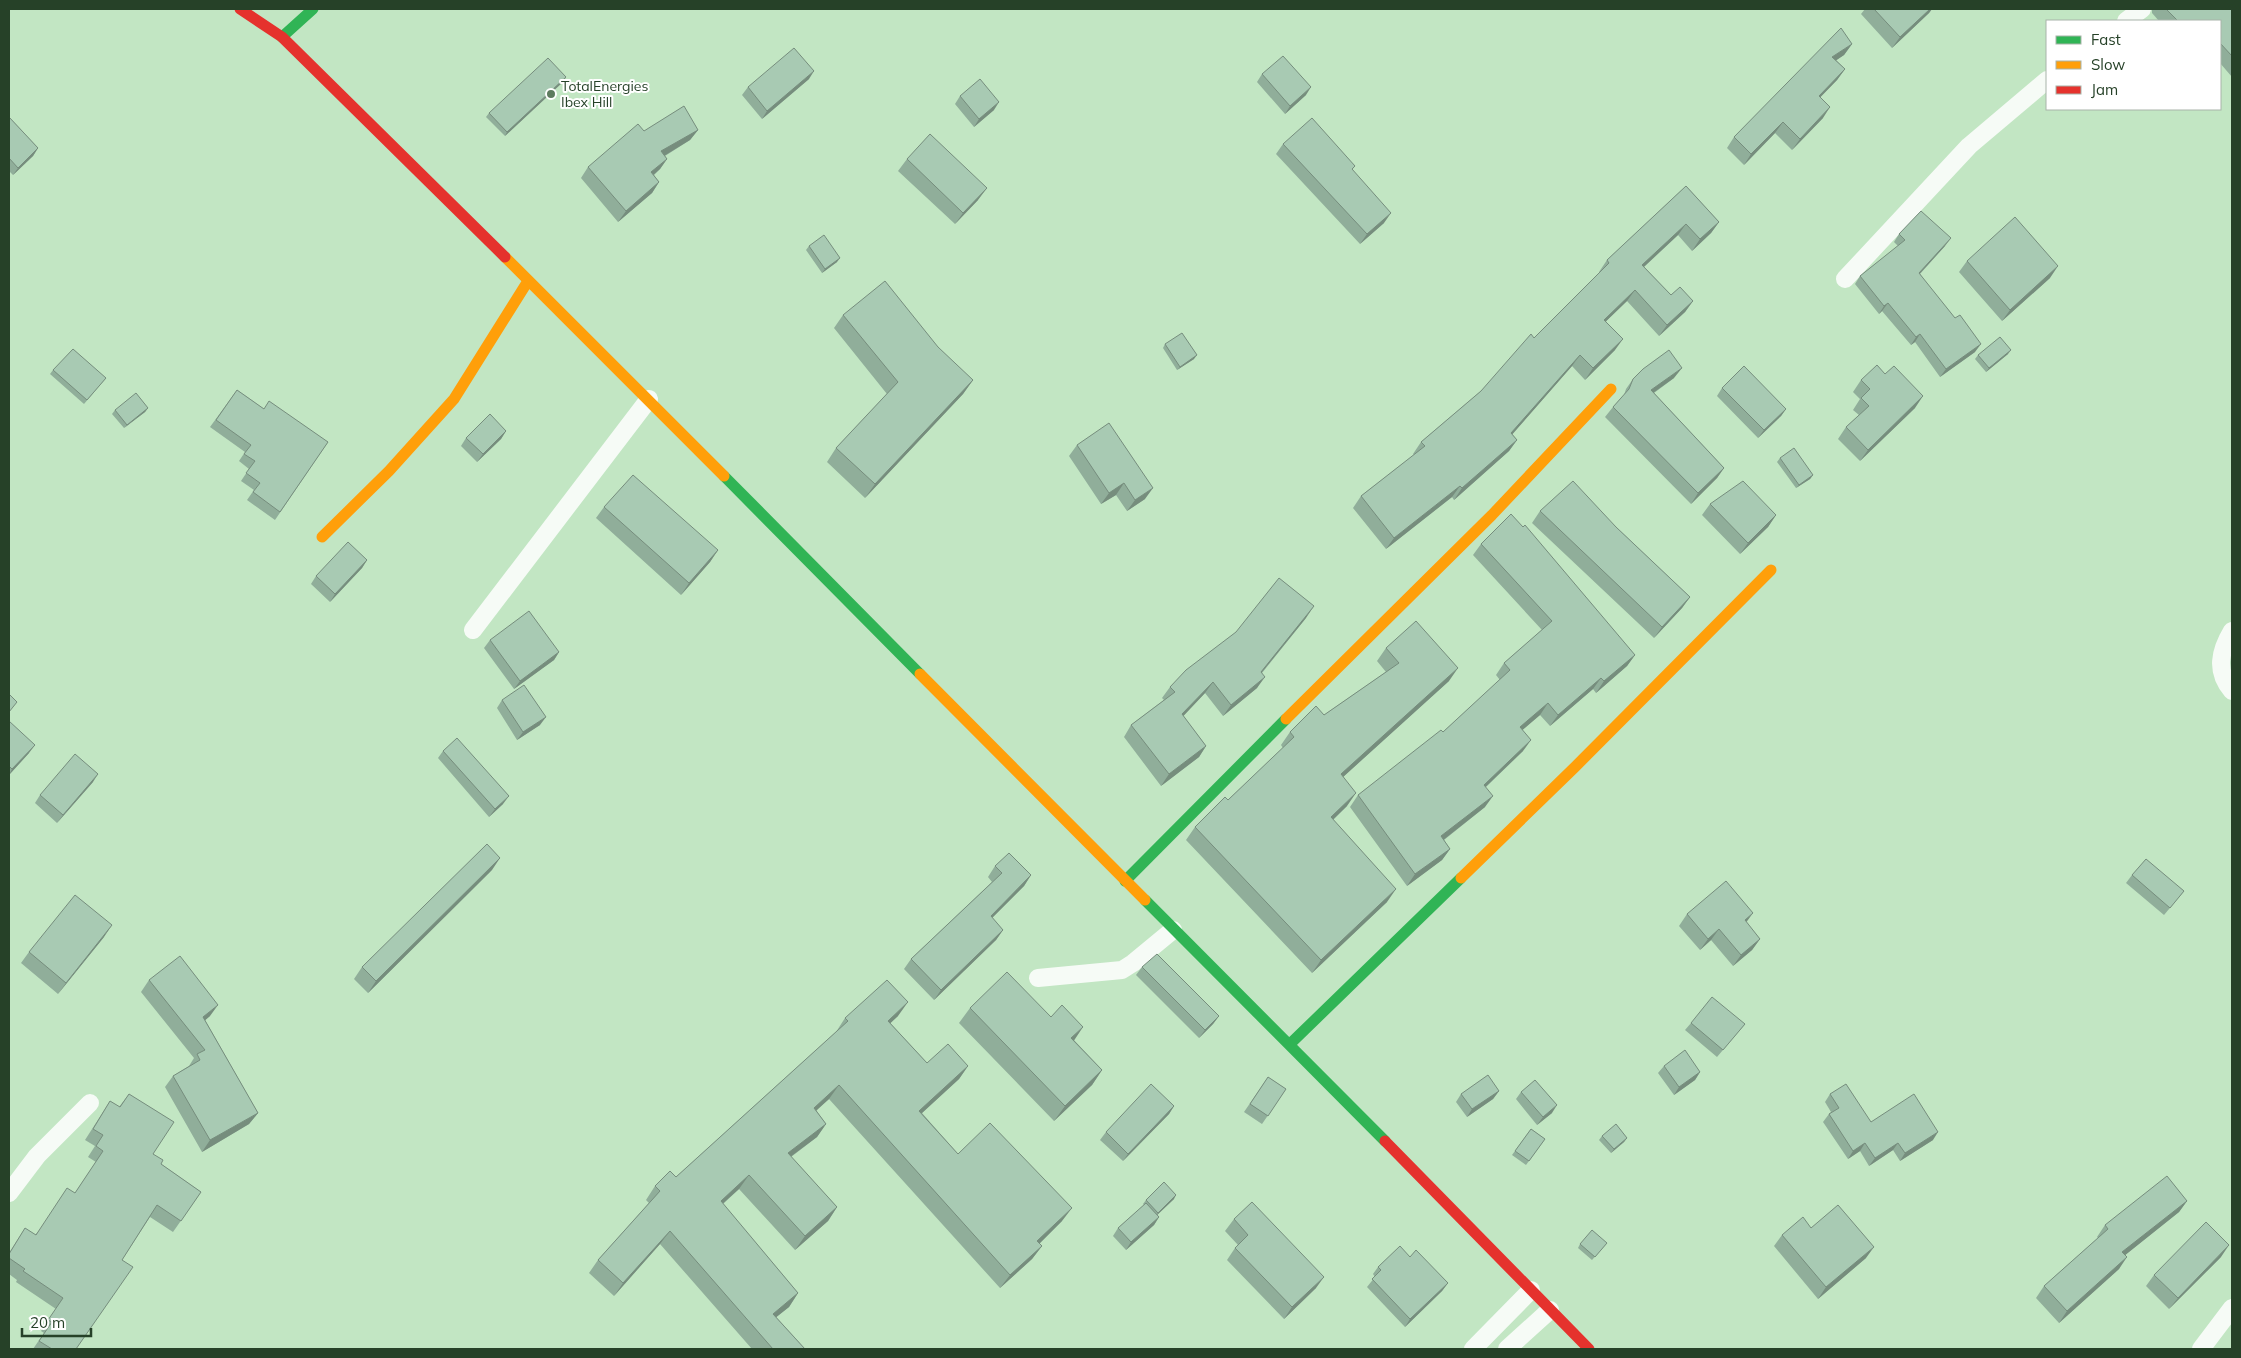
<svg xmlns="http://www.w3.org/2000/svg" width="2241" height="1358" viewBox="0 0 2241 1358" font-family="Mulish,sans-serif">
  <style>
    .lines { fill: none; stroke-linecap: round; stroke-linejoin: round }
    .street { stroke: #f6fbf6; stroke-width: 18 }
    .fast { stroke: #30b455; stroke-width: 11 }
    .slow { stroke: #ff9f0a; stroke-width: 11 }
    .jam { stroke: #e5322d; stroke-width: 11 }
    .wall { fill: #90ae9a }
    .shaded-wall { fill: #768d7d }
    .building { fill: #a8cab3; stroke: #768d7d }
    .poi-dot { fill: #5d7b5e; stroke: #fff; stroke-width: 2 }
    .labels { text-anchor: middle; dominant-baseline: central; stroke-width: 4; stroke-linejoin: round; paint-order: stroke }
    .poi-label { font-size: 14px; fill: #264128; stroke: #fff; text-anchor: start }
  </style>
  <rect width="100%" height="100%" fill="#c2e6c3"/>
  <g class="lines">
    <!-- street -->
    <path class="street" d="M2126,21L2142,9
      M1845,279L1969,146L2047,80
      M473,630L649,399
      M2232,631C2220,651 2215,671 2232,691
      M1038,978L1122,970L1133,963L1173,930
      M9,1193L37,1156L90,1103
      M1473,1349L1531,1290
      M1507,1349L1550,1310
      M2201,1349L2232,1308"/>
    <!-- fast -->
    <path class="fast" d="M282,37L313,9
      M724,476L920,674
      M1125,881L1286,719
      M1145,900L1385,1141
      M1290,1044L1461,878"/>
    <!-- slow -->
    <path class="slow" d="M505,257L724,476
      M322,537L389,471L454,399L528,281
      M920,674L1145,900
      M1286,719L1492,515L1611,389
      M1461,878L1575,767L1771,570"/>
    <!-- jam -->
    <path class="jam" d="M240,9L282,37L505,257
      M1385,1141L1589,1349"/>
  </g>
  <!-- wall -->
  <path class="wall" d="M1865,9H1932L1929,13L1892,48L1861,14Z
    M2152,9H2232V77L2220,63V21H2159L2152,13Z
    M1852,44L1844,55L1836,60L1845,69L1837,80L1820,97L1823,118L1792,150L1775,133L1744,165L1727,148L1734,137Z
    M1262,74L1306,95L1285,114L1257,82Z
    M809,79L762,119L742,95L748,87Z
    M564,81L505,136L486,117L489,113Z
    M960,96L994,110L974,127L955,104Z
    M9,117L38,148L33,156L13,175L9,171Z
    M698,130L690,140L665,156L667,159L660,169L654,175L659,182L652,193L618,222L581,178L588,167L644,131Z
    M1283,144L1355,166L1352,170L1384,223L1360,244L1276,154Z
    M907,159L978,200L955,224L898,171Z
    M1686,186L1719,222L1711,233L1692,251L1678,235L1644,267L1671,295L1693,301L1685,312L1659,336L1627,301L1606,321L1615,350L1585,380L1572,366L1512,434L1517,440L1509,451L1454,500L1452,497L1386,549L1353,508L1361,496L1414,455L1413,454L1421,442L1481,391L1600,272H1599L1607,260Z
    M1899,234L1945,246L1920,274L1975,352L1940,377L1915,342L1911,345L1882,311L1879,314L1855,284L1860,276L1898,246L1894,242Z
    M809,246L837,262L822,273L806,250Z
    M1967,261L2050,278L2002,321L1959,272Z
    M843,315L973,380L963,394L865,498L827,462L836,448L887,394L834,328Z
    M1165,344L1194,359L1177,370L1163,348Z
    M2008,354L1986,372L1975,359L1978,355Z
    M53,370L106,378L84,404L50,374Z
    M1674,378L1654,393L1724,468L1717,478L1691,504L1605,417L1613,407L1624,395L1626,389L1633,379Z
    M1861,380L1915,408L1860,461L1838,439L1846,427L1859,415L1853,410L1860,399L1853,392Z
    M1722,388L1786,409L1781,416L1758,438L1717,396Z
    M237,390L264,409L328,442L275,520L247,500L254,490L241,481L249,469L239,461L245,452L210,427Z
    M148,408L145,412L124,428L112,414L115,410Z
    M506,431L501,439L477,462L461,446L466,438Z
    M1077,445L1145,499L1127,511L1116,495L1101,504L1069,456Z
    M1780,458L1813,475L1810,479L1796,488L1777,462Z
    M1710,504L1776,515L1768,527L1740,554L1702,515Z
    M604,507L718,550L710,562L681,595L596,518Z
    M1540,511L1616,527L1690,597L1682,608L1654,638L1532,523Z
    M1481,544L1635,655L1627,666L1596,693L1593,689L1550,726L1540,715L1522,730L1523,751L1486,787L1485,807L1444,840L1450,849L1442,860L1407,886L1350,807L1358,795L1443,732L1500,680L1496,675L1504,663L1542,630L1473,555Z
    M367,560L362,568L330,602L311,584L316,576Z
    M1306,618L1262,673L1257,688L1223,716L1205,693L1183,716L1206,746L1199,757L1161,786L1124,737L1131,725L1164,700L1162,698L1170,687Z
    M490,640L559,652L554,660L514,689L484,648Z
    M1386,648L1449,681L1343,777L1347,806L1333,820L1387,902L1312,973L1186,840L1195,827L1228,800L1283,748L1281,745L1290,732L1324,715L1386,672L1377,661Z
    M502,700L540,725L517,740L497,708Z
    M9,721L29,753L9,775Z
    M443,751L503,804L489,817L438,758Z
    M93,782L57,823L35,803L40,795Z
    M995,866L1031,875L1024,886L992,918L1003,930L996,940L934,1000L904,969L911,959L992,882L988,877Z
    M492,870L368,993L354,979L362,967Z
    M2132,875L2184,891L2164,915L2126,883Z
    M1687,914L1746,923L1760,939L1752,950L1733,966L1711,940L1700,950L1679,926Z
    M104,937L58,994L21,963L29,952Z
    M1142,967L1219,1016L1213,1024L1199,1038L1136,975Z
    M149,980L210,1016L205,1020L258,1113L249,1124L202,1152L165,1087L173,1076L189,1066L194,1058L141,992Z
    M970,1008L1074,1040L1102,1070L1092,1085L1054,1121L959,1023Z
    M898,1016L890,1023L927,1063L968,1066L959,1079L922,1113L958,1154L1062,1221L1039,1244L1042,1246L1032,1259L1000,1288L829,1099L816,1110L826,1124L817,1137L791,1157L837,1207L828,1221L795,1250L739,1189L723,1204L798,1293L789,1307L776,1317L805,1349H752L660,1244L614,1296L589,1273L598,1260L649,1203L646,1200L655,1186L676,1177L836,1032L845,1018Z
    M1691,1023L1745,1024L1739,1031L1717,1057L1685,1030Z
    M1664,1066L1700,1072L1695,1080L1674,1095L1658,1073Z
    M1268,1077L1286,1089L1262,1124L1244,1112Z
    M1499,1091L1493,1099L1467,1117L1456,1102L1461,1094Z
    M1521,1092L1552,1113L1537,1125L1516,1099Z
    M129,1094L153,1154L161,1164L201,1192L173,1232L150,1217L122,1260L76,1349H33L44,1333L41,1331L56,1309L16,1282L17,1280L9,1274V1253L25,1228L35,1235L75,1193L96,1162L88,1157L95,1146L85,1140L110,1101L119,1107Z
    M1830,1094L1871,1122L1933,1140L1900,1161L1893,1150L1869,1166L1860,1151L1848,1159L1823,1122L1829,1114L1831,1112L1825,1102Z
    M1174,1106L1169,1114L1123,1161L1100,1140L1106,1132Z
    M1531,1129L1545,1139L1526,1165L1512,1155Z
    M1602,1136L1627,1138L1624,1142L1611,1153L1599,1140Z
    M1174,1199L1157,1215L1159,1217L1154,1225L1126,1250L1113,1236L1118,1228L1144,1205L1143,1204L1146,1200Z
    M2187,1201L2179,1212L2125,1255L2119,1269L2059,1323L2036,1298L2044,1286L2098,1238L2097,1237L2105,1225Z
    M1234,1219L1316,1288L1284,1319L1227,1260L1235,1248L1238,1245L1225,1231Z
    M1782,1235L1866,1258L1818,1299L1774,1246Z
    M1607,1243L1592,1260L1578,1248L1580,1244Z
    M1410,1257L1448,1283L1442,1291L1405,1327L1367,1287L1375,1277L1373,1274L1378,1267Z
    M2221,1257L2169,1309L2146,1286L2154,1275Z"/>
  <!-- shaded-wall -->
  <path class="shaded-wall" d="M1930,9H1932L1929,13L1892,48L1900,37Z
    M1852,44L1844,55L1825,68L1832,57Z
    M1845,69L1837,80L1811,107L1819,96Z
    M814,71L809,79L762,119L767,111Z
    M566,77L564,81L505,136L507,132Z
    M1311,87L1306,95L1285,114L1290,106Z
    M999,102L994,110L974,127L979,119Z
    M1830,107L1823,118L1792,150L1800,139Z
    M1783,122L1775,133L1744,165L1751,154Z
    M698,130L690,140L654,162L661,151Z
    M38,148L33,156L13,175L18,168Z
    M667,159L660,169L644,183L651,172Z
    M659,182L652,193L618,222L626,211Z
    M987,188L978,200L955,224L963,213Z
    M1391,213L1384,223L1360,244L1367,234Z
    M1719,222L1711,233L1692,251L1700,239Z
    M1686,224L1678,235L1634,276L1642,265Z
    M1951,238L1945,246L1913,281L1919,273Z
    M840,258L837,262L822,273L825,269Z
    M2058,266L2050,278L2002,321L2010,310Z
    M1635,290L1627,301L1596,331L1604,320Z
    M1693,301L1685,312L1659,336L1667,325Z
    M1888,303L1882,311L1879,314L1884,306Z
    M1920,334L1915,342L1911,345L1916,337Z
    M1623,339L1615,350L1585,380L1593,368Z
    M1981,344L1975,352L1940,377L1946,369Z
    M2011,350L2008,354L1986,372L1989,368Z
    M1197,355L1194,359L1177,370L1180,367Z
    M1580,355L1572,366L1503,445L1511,433Z
    M1682,368L1674,378L1643,400L1651,390Z
    M973,380L963,394L865,498L875,484Z
    M1923,396L1915,408L1860,461L1868,450Z
    M148,408L145,412L124,428L127,425Z
    M1786,409L1781,416L1758,438L1764,430Z
    M506,431L501,439L477,462L483,454Z
    M1517,440L1509,451L1454,500L1462,488Z
    M1724,468L1717,478L1691,504L1698,493Z
    M1813,475L1810,479L1796,488L1799,485Z
    M1124,483L1116,495L1101,504L1109,493Z
    M1460,486L1452,497L1386,549L1394,538Z
    M1153,488L1145,499L1127,511L1135,500Z
    M1776,515L1768,527L1740,554L1748,543Z
    M718,550L710,562L681,595L689,583Z
    M367,560L362,568L330,602L335,594Z
    M1690,597L1682,608L1654,638L1662,627Z
    M1314,606L1306,618L1253,683L1261,672Z
    M559,652L554,660L514,689L520,681Z
    M1635,655L1627,666L1596,693L1604,681Z
    M1458,668L1449,681L1332,787L1341,774Z
    M1265,677L1257,688L1223,716L1231,705Z
    M1601,678L1593,689L1550,726L1558,715Z
    M1213,682L1205,693L1174,726L1182,714Z
    M1548,703L1540,715L1512,739L1520,727Z
    M546,717L540,725L517,740L523,732Z
    M1531,740L1523,751L1476,796L1484,785Z
    M35,745L29,753L9,775L12,769Z
    M1206,746L1199,757L1161,786L1169,774Z
    M98,774L93,782L57,823L63,815Z
    M1356,793L1347,806L1322,830L1331,817Z
    M509,796L503,804L489,817L495,809Z
    M1493,796L1485,807L1433,848L1441,836Z
    M1450,849L1442,860L1407,886L1415,874Z
    M500,858L492,870L368,993L376,981Z
    M1031,875L1024,886L983,927L991,916Z
    M1396,889L1387,902L1312,973L1321,960Z
    M1753,913L1745,924V920Z
    M112,925L104,937L58,994L66,983Z
    M1719,929L1711,940L1700,950L1708,939Z
    M1003,930L996,940L934,1000L941,990Z
    M1760,939L1752,950L1733,966L1741,955Z
    M908,1002L898,1016L879,1034L888,1021Z
    M218,1005L210,1016L195,1029L203,1017Z
    M1219,1016L1213,1024L1199,1038L1205,1030Z
    M1083,1027L1073,1042L1071,1038Z
    M968,1066L959,1079L910,1124L919,1111Z
    M1102,1070L1092,1085L1054,1121L1065,1106Z
    M1700,1072L1695,1080L1674,1095L1679,1087Z
    M839,1085L829,1099L805,1121L814,1108Z
    M1499,1091L1493,1099L1467,1117L1472,1109Z
    M1557,1105L1552,1113L1537,1125L1543,1117Z
    M1174,1106L1169,1114L1123,1161L1128,1154Z
    M258,1113L249,1124L202,1152L210,1140Z
    M826,1124L817,1137L778,1166L788,1153Z
    M1938,1132L1933,1140L1900,1161L1905,1153Z
    M1627,1138L1624,1142L1611,1153L1614,1149Z
    M1865,1143L1860,1151L1848,1159L1853,1151Z
    M1898,1143L1893,1150L1869,1166L1875,1158Z
    M749,1175L739,1189L711,1214L721,1201Z
    M1176,1195L1174,1199L1155,1217L1158,1213Z
    M2187,1201L2179,1212L2114,1264L2122,1252Z
    M837,1207L828,1221L795,1250L805,1236Z
    M1072,1208L1062,1221L1028,1255L1037,1241Z
    M1159,1217L1154,1225L1126,1250L1131,1242Z
    M670,1231L660,1244L614,1296L623,1283Z
    M2229,1245L2221,1257L2169,1309L2178,1298Z
    M1042,1246L1032,1259L1000,1288L1010,1275Z
    M1874,1247L1866,1258L1818,1299L1826,1287Z
    M2127,1257L2119,1269L2059,1323L2067,1311Z
    M1324,1277L1316,1288L1284,1319L1292,1307Z
    M1448,1283L1442,1291L1405,1327L1410,1319Z
    M798,1293L789,1307L764,1327L773,1314Z"/>
  <!-- building -->
  <path class="building" d="M1874,9H1930L1900,37Z
    M2166,9H2232V56L2220,43V21H2178Z
    M1841,28L1852,44L1832,57L1845,69L1819,96L1830,107L1800,139L1783,122L1751,154L1734,137Z
    M794,48L814,71L767,111L748,87Z
    M1283,56L1311,87L1290,106L1262,74Z
    M548,58L566,77L507,132L489,113Z
    M980,79L999,102L979,119L960,96Z
    M684,106L698,130L661,151L667,159L651,172L659,182L626,211L588,167L638,124L644,131Z
    M9,117L38,148L18,168L9,158Z
    M1312,118L1355,166L1352,169L1391,213L1367,234L1283,144Z
    M930,134L987,188L963,213L907,159Z
    M1686,186L1719,222L1700,239L1686,224L1642,265L1671,295L1680,287L1693,301L1667,325L1635,290L1604,320L1623,339L1593,368L1580,355L1511,433L1517,440L1462,488L1460,486L1394,538L1361,496L1425,446L1421,442L1481,391L1531,334L1534,338L1609,263L1607,260Z
    M1921,211L1951,238L1919,273L1955,318L1960,315L1981,344L1946,369L1920,334L1916,337L1888,303L1884,306L1860,276L1905,240L1899,234Z
    M2015,217L2058,266L2010,310L1967,261Z
    M824,235L840,258L825,269L809,246Z
    M885,281L938,347L973,380L875,484L836,448L898,382L843,315Z
    M1182,333L1197,355L1180,367L1165,344Z
    M2000,337L2011,350L1989,368L1978,355Z
    M73,349L106,378L87,400L53,370Z
    M1669,350L1682,368L1651,390L1724,468L1698,493L1613,407L1629,389L1633,379L1643,369Z
    M1877,365L1885,374L1894,366L1923,396L1868,450L1846,427L1869,406L1861,398L1870,389L1861,380Z
    M1744,366L1786,409L1764,430L1722,388Z
    M237,390L264,409L269,401L328,442L280,512L253,492L260,483L246,473L255,461L244,454L251,445L216,420Z
    M136,393L148,408L127,425L115,410Z
    M490,414L506,431L483,454L466,438Z
    M1109,423L1153,488L1135,500L1124,483L1109,493L1077,445Z
    M1794,448L1813,475L1799,485L1780,458Z
    M633,475L718,550L689,583L604,507Z
    M1573,481L1616,527L1690,597L1662,627L1540,511Z
    M1743,481L1776,515L1748,543L1710,504Z
    M1511,514L1523,527L1525,525L1635,655L1604,681L1601,678L1558,715L1548,703L1520,727L1531,740L1484,785L1493,796L1441,836L1450,849L1415,874L1358,795L1441,730L1443,732L1510,670L1504,663L1552,621L1481,544Z
    M348,542L367,560L335,594L316,576Z
    M1279,578L1314,606L1261,672L1265,677L1231,705L1213,682L1182,714L1206,746L1169,774L1131,725L1175,692L1170,687L1186,670L1236,632Z
    M529,611L559,652L520,681L490,640Z
    M1416,621L1458,668L1341,774L1356,793L1331,817L1396,889L1321,960L1195,827L1225,797L1228,800L1294,737L1290,732L1316,706L1324,715L1399,663L1386,648Z
    M524,685L546,717L523,732L502,700Z
    M9,694L17,702L9,712Z
    M9,721L35,745L12,769L9,766Z
    M457,738L509,796L495,809L443,751Z
    M75,754L98,774L63,815L40,795Z
    M487,844L500,858L376,981L362,967Z
    M1009,853L1031,875L991,916L1003,930L941,990L911,959L1002,873L995,866Z
    M2146,859L2184,891L2170,908L2132,875Z
    M1726,881L1753,913L1745,920L1760,939L1741,955L1719,929L1708,939L1687,914Z
    M75,895L112,925L66,983L29,952Z
    M1157,954L1219,1016L1205,1030L1142,967Z
    M180,956L218,1005L203,1017L258,1113L210,1140L173,1076L200,1060L197,1054L205,1050L149,980Z
    M1007,972L1051,1017L1062,1005L1083,1027L1071,1038L1102,1070L1065,1106L970,1008Z
    M887,980L908,1002L888,1021L927,1063L948,1044L968,1066L919,1111L958,1154L990,1123L1072,1208L1037,1241L1042,1246L1010,1275L839,1085L814,1108L826,1124L788,1153L837,1207L805,1236L749,1175L721,1201L798,1293L773,1314L805,1349H773L670,1231L623,1283L598,1260L660,1191L655,1186L670,1171L676,1177L848,1021L845,1018Z
    M1712,997L1745,1024L1723,1050L1691,1023Z
    M1685,1050L1700,1072L1679,1087L1664,1066Z
    M1488,1075L1499,1091L1472,1109L1461,1094Z
    M1268,1077L1286,1089L1268,1116L1250,1104Z
    M1535,1080L1557,1105L1543,1117L1521,1092Z
    M1151,1084L1174,1106L1128,1154L1106,1132Z
    M1846,1084L1871,1122L1914,1094L1938,1132L1905,1153L1898,1143L1875,1158L1865,1143L1853,1151L1829,1114L1839,1108L1830,1094Z
    M129,1094L174,1122L153,1154L163,1160L161,1164L201,1192L181,1221L157,1205L122,1260L133,1267L76,1349H52L39,1341L52,1322L48,1320L63,1298L23,1271L25,1269L9,1258V1254L25,1228L36,1235L67,1188L75,1193L103,1151L96,1146L103,1135L93,1129L110,1101L120,1107Z
    M1616,1124L1627,1138L1614,1149L1602,1136Z
    M1531,1129L1545,1139L1529,1161L1515,1151Z
    M2167,1176L2187,1201L2122,1252L2127,1257L2067,1311L2044,1286L2108,1229L2105,1225Z
    M1164,1182L1176,1195L1158,1213L1146,1200Z
    M1252,1202L1324,1277L1292,1307L1235,1248L1248,1235L1234,1219Z
    M1146,1203L1159,1217L1131,1242L1118,1228Z
    M1838,1205L1874,1247L1826,1287L1782,1235L1803,1217L1811,1228Z
    M2206,1222L2229,1245L2178,1298L2154,1275Z
    M1592,1230L1607,1243L1595,1257L1580,1244Z
    M1400,1246L1410,1257L1416,1250L1448,1283L1410,1319L1372,1279L1381,1270L1378,1267Z"/>
  <!-- markers -->
  <circle class="poi-dot" cx="551" cy="94" r="5"/>
  <g class="labels">
    <!-- poi labels -->
    <g class="poi-label">
      <text x="561" y="86">TotalEnergies<tspan x="561" dy="16">Ibex Hill</tspan></text>
    </g>
  </g>
  <!-- border -->
  <rect width="2241" height="1358" fill="none" stroke="#264128" stroke-width="20"/>
  <!-- legend -->
  <rect x="2046" y="20" width="175" height="90" fill="#ffffff" stroke="#a8b3a9"/>
  <rect x="2056" y="36" width="25" height="8" fill="#30b455" stroke="#a8b3a9"/>
  <text x="2091" y="45" font-size="15" fill="#264128">Fast</text>
  <rect x="2056" y="61" width="25" height="8" fill="#ff9f0a" stroke="#a8b3a9"/>
  <text x="2091" y="70" font-size="15" fill="#264128">Slow</text>
  <rect x="2056" y="86" width="25" height="8" fill="#e5322d" stroke="#a8b3a9"/>
  <text x="2091" y="95" font-size="15" fill="#264128">Jam</text>
  <!-- scale -->
  <path d="M22 1328v8h69v-8" fill="none" stroke="#264128" stroke-width="2.5"/>
  <text x="30" y="1328" font-size="15" fill="#264128" stroke="#ffffff" stroke-width="4" paint-order="stroke">20 m</text>
</svg>
